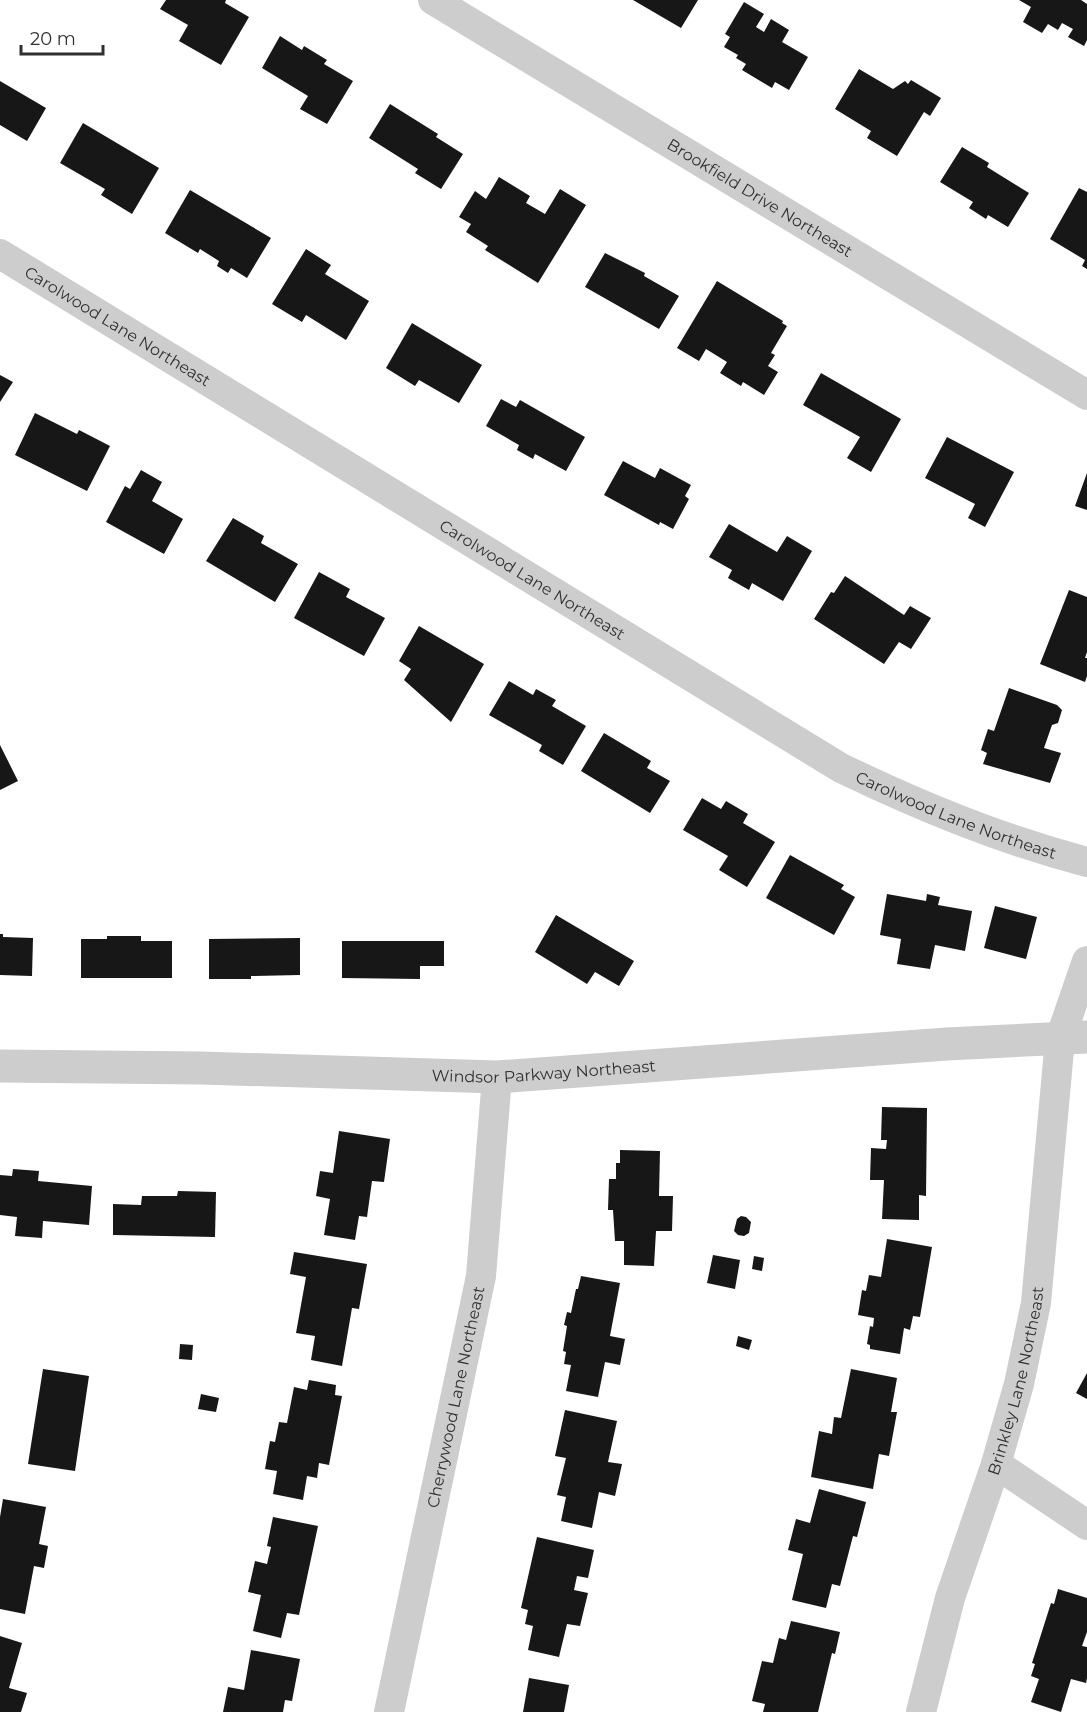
<svg xmlns="http://www.w3.org/2000/svg" width="1087" height="1712" viewBox="0 0 1087 1712" font-family="Montserrat,sans-serif">
  <style>
    .building { fill: #171717 }
    .lines { fill: none; stroke-linecap: round; stroke-linejoin: round }
    .minor { stroke: #cdcdcd; stroke-width: 30 }
    .tertiary { stroke: #cdcdcd; stroke-width: 33 }
    .labels { text-anchor: middle; dominant-baseline: central; stroke-width: 6; stroke-linejoin: round; paint-order: stroke }
    .street-label { font-size: 16px; fill: #303030; stroke: #fff }
  </style>
  <rect width="100%" height="100%" fill="#fff"/>
  <!-- building -->
  <path class="building" d="M166,0H226L225,3L249,17L221,65L179,41L188,25L160,9Z
    M633,0H698L681,28Z
    M1019,0H1081L1087,4V40L1084,46L1068,37L1073,29L1062,23L1058,30L1048,24L1042,33L1023,22L1031,7Z
    M744,2L764,14L756,27L764,32L771,19L789,30L782,42L808,57L789,90L775,82L772,88L742,70L746,64L736,58L738,55L724,47L730,37L725,34Z
    M280,36L302,50L304,46L327,60L324,64L353,81L327,124L300,109L308,96L262,68Z
    M859,69L893,89L905,81L908,84L911,80L941,98L930,116L924,112L897,156L867,138L871,131L835,109Z
    M0,81L46,108L27,141L0,125Z
    M390,104L438,134L436,137L463,154L441,189L415,173L418,169L369,138Z
    M83,123L159,168L132,214L101,195L105,189L60,163Z
    M962,147L989,163L987,167L1029,193L1008,227L988,215L986,219L969,208L973,202L940,182Z
    M499,177L530,196L526,203L545,214L560,189L586,205L538,283L485,250L488,246L466,232L471,224L459,217L475,191L486,199Z
    M1079,188L1087,192V269L1082,266L1085,260L1050,239Z
    M190,190L271,238L247,278L231,268L228,273L217,266L219,261L200,249L198,253L165,233Z
    M306,249L331,265L325,274L369,301L346,340L306,315L302,322L272,304Z
    M605,253L645,273L644,276L679,296L659,329L585,287Z
    M717,281L783,321L782,323L787,326L771,353L775,355L768,366L778,372L764,395L743,382L741,386L720,373L727,362L706,349L699,361L677,348Z
    M412,323L482,365L459,403L419,380L415,386L386,368Z
    M821,373L901,419L871,472L847,458L860,437L803,405Z
    M0,375L13,382L0,402Z
    M501,399L516,407L520,400L585,437L566,471L535,454L533,459L517,450L519,445L486,426Z
    M35,413L77,434L79,430L110,446L87,491L15,455Z
    M947,437L1014,472L985,527L968,518L975,504L925,478Z
    M623,461L655,478L660,468L691,485L685,496L689,499L673,529L660,522L659,525L604,495Z
    M141,470L162,482L152,501L183,519L164,554L106,522L125,486L130,489Z
    M1087,473V510L1075,506Z
    M233,518L264,536L261,543L298,564L275,602L206,561Z
    M729,524L777,552L787,536L812,551L783,601L752,583L749,590L728,578L732,570L709,557Z
    M319,572L350,589L346,597L385,618L364,656L294,618Z
    M845,576L904,615L910,606L931,618L911,649L899,642L884,664L814,619L831,592L834,593Z
    M1069,590L1087,597V652L1085,658H1087V676L1085,682L1040,664Z
    M419,626L484,664L451,722L404,680L411,669L399,661Z
    M509,681L533,695L536,689L556,700L552,706L586,726L563,765L539,751L542,745L489,715Z
    M1009,688L1057,705L1062,710L1058,723L1052,725L1044,748L1061,753L1050,783L983,764L987,753L981,750L988,729L994,731Z
    M604,733L651,761L647,768L670,781L650,813L581,771Z
    M0,745L18,781L0,790Z
    M702,798L721,809L726,801L748,814L743,823L775,842L747,887L719,870L728,856L683,830Z
    M790,855L844,885L841,889L855,897L834,935L766,898Z
    M887,894L926,901L927,894L940,897L938,905L972,911L965,951L935,945L930,969L897,964L901,939L880,935Z
    M995,906L1037,917L1026,959L984,948Z
    M556,915L634,961L619,986L595,972L587,984L535,952Z
    M0,934H3V937L33,938L32,976L0,975Z
    M107,936H141V941H172V978H81V939H107Z
    M300,938V975L251,976V979H209V939Z
    M342,941H444V966H420V979L342,978Z
    M882,1107L927,1108L926,1196L919,1195V1220L882,1219L884,1180H870L871,1148L886,1149L887,1140H881Z
    M339,1131L390,1139L384,1182L372,1181L367,1217L359,1216L355,1240L324,1235L330,1199L316,1196L320,1171L333,1173Z
    M620,1150L660,1151L659,1196H673L672,1231H656L654,1266L624,1265V1241H615L613,1210H608L609,1179H616V1163H620Z
    M13,1169L39,1171L38,1181L92,1186L89,1225L43,1221L42,1238L15,1236L17,1217L0,1215V1175L12,1176Z
    M178,1191L216,1192L215,1237L113,1235V1204L141,1205L142,1196H177Z
    M741,1216L746,1217L751,1222L749,1233L744,1236L738,1235L734,1231L737,1219Z
    M887,1239L932,1247L920,1317L913,1316L910,1330L904,1328L900,1354L870,1349V1345L867,1344L870,1326L873,1327L874,1318L858,1315L862,1290L866,1291L869,1275L881,1277Z
    M294,1252L367,1264L359,1309L352,1308L342,1366L311,1360L315,1336L296,1333L306,1277L290,1274Z
    M713,1255L740,1260L735,1289L707,1283Z
    M754,1256L764,1258L762,1271L752,1269Z
    M581,1276L620,1283L610,1336L625,1339L620,1365L605,1362L598,1397L566,1391L571,1365L564,1364L566,1352L563,1351L567,1326L564,1325L567,1312L571,1313L576,1289H578Z
    M738,1336L752,1340L749,1350L736,1346Z
    M180,1344L193,1345L192,1360L179,1359Z
    M43,1369L89,1376L75,1471L28,1464Z
    M851,1369L897,1378L891,1412H897L889,1456L879,1454L873,1489L811,1477L819,1431L832,1434L834,1417L841,1418Z
    M1087,1373V1399L1076,1393Z
    M309,1380L336,1385L335,1395L342,1396L329,1465L319,1463L317,1478L307,1476L303,1500L273,1494L277,1471L265,1469L270,1441L275,1442L279,1422L287,1423L294,1387L307,1390Z
    M201,1394L219,1398L216,1412L198,1409Z
    M565,1410L617,1421L608,1462L622,1464L615,1496L599,1492L592,1528L561,1521L566,1497L557,1495L566,1458L555,1456Z
    M819,1489L866,1502L857,1537L853,1536L840,1586L832,1584L826,1608L792,1600L803,1554L788,1550L796,1519L810,1523Z
    M3,1499L46,1507L39,1544L48,1546L44,1568L34,1566L25,1614L0,1609V1517Z
    M273,1517L318,1526L299,1615L287,1613L281,1638L253,1631L261,1595L248,1592L255,1561L267,1564L271,1547L267,1546Z
    M537,1537L594,1550L588,1578L577,1576L574,1590L588,1593L580,1626L567,1624L559,1657L528,1650L533,1626L525,1624L528,1610L521,1608Z
    M1058,1589L1087,1598V1632L1082,1646L1087,1647V1678L1086,1683L1071,1679L1061,1712L1031,1702L1039,1679L1031,1676L1035,1664L1032,1663L1051,1603L1054,1604Z
    M791,1621L840,1632L835,1654L832,1653L818,1712H763L765,1704L752,1701L762,1661L773,1663L779,1638L786,1640Z
    M0,1636L22,1643L9,1688L27,1693L21,1712H0Z
    M251,1650L300,1659L292,1701L285,1700L283,1712H223L228,1687L244,1690Z
    M529,1678L569,1685L564,1712H523Z"/>
  <g class="lines">
    <!-- minor -->
    <g class="minor">
      <path id="s1" d="M433,0L1087,395"/>
      <path id="s2" d="M0,254L841,768C922,807 1000,839 1087,862"/>
      <path d="M996,1464L1087,1525"/>
      <path id="s3" d="M389,1712L481,1276L497,1077"/>
      <path id="s4" d="M921,1712L950,1598L996,1464L1019,1384L1036,1303L1060,1039L1087,961"/>
    </g>
    <!-- tertiary -->
    <path class="tertiary" id="s5" d="M0,1066L201,1068L497,1077L947,1044L1087,1037"/>
  </g>
  <g class="labels">
    <!-- street labels -->
    <g class="street-label">
      <text stroke="none"><textPath href="#s1" startOffset="382">Brookfield Drive Northeast</textPath></text>
      <text stroke="none"><textPath href="#s2" startOffset="138">Carolwood Lane Northeast</textPath></text>
      <text stroke="none"><textPath href="#s2" startOffset="624">Carolwood Lane Northeast</textPath></text>
      <text stroke="none"><textPath href="#s2" startOffset="1110">Carolwood Lane Northeast</textPath></text>
      <text stroke="none"><textPath href="#s5" startOffset="544">Windsor Parkway Northeast</textPath></text>
      <text stroke="none"><textPath href="#s4" startOffset="345">Brinkley Lane Northeast</textPath></text>
      <text stroke="none"><textPath href="#s3" startOffset="322">Cherrywood Lane Northeast</textPath></text>
    </g>
  </g>
  <!-- scale -->
  <path d="M21 45v9h82v-9" fill="none" stroke="#303030" stroke-width="3"/>
  <text x="30" y="45" font-size="18" fill="#303030" stroke="#ffffff" stroke-width="4.5" paint-order="stroke">20 m</text>
</svg>
